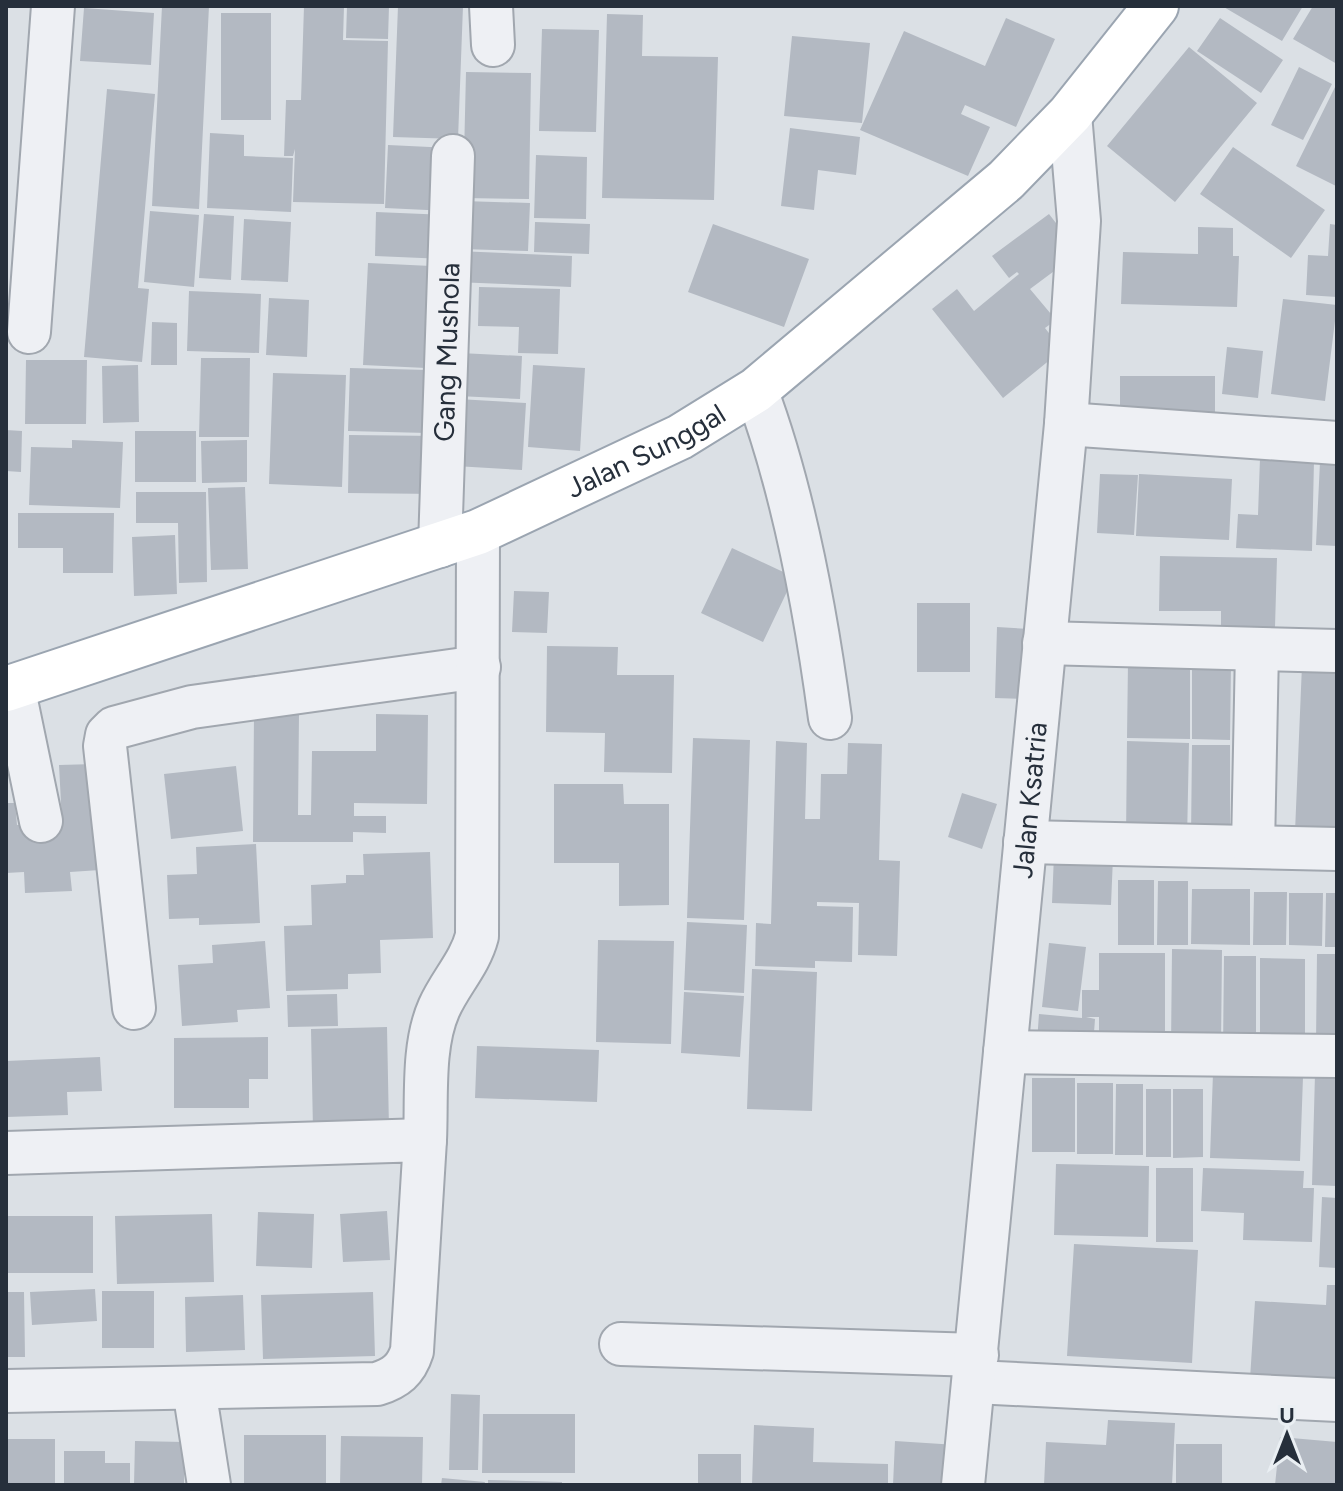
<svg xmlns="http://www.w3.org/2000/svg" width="1343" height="1491" viewBox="0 0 1343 1491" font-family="Figtree,sans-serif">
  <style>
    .building { fill: #b3b9c2 }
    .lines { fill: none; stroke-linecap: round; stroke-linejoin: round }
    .street-casing { stroke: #a1a7af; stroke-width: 46 }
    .primary-casing { stroke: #9ba5b1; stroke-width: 48 }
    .street { stroke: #eef0f4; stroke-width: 42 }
    .primary { stroke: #fff; stroke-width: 44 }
    .labels { text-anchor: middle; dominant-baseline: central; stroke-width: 6; stroke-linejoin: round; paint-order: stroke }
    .street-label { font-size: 28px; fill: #262f3b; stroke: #eaeff3 }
  </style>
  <rect width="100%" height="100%" fill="#dbe0e5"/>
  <!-- building -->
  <path class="building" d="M162,6H209L199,209L152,206Z
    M304,6H344L343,40L388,41L384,204L293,202L295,149L293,156H284L286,100H301Z
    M347,6H389L388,39L346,38Z
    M398,6H463L458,139L393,137Z
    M1222,6H1303L1282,41Z
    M1313,6H1337V64L1293,39Z
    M84,8L154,13L151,65L80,61Z
    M221,13H271V120H221Z
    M607,14L643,15L642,56L718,57L714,200L602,198Z
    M1006,18L1055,39L1016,127L965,105L961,114L990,127L968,176L860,130L904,31L985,66Z
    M1220,18L1283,60L1261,93L1197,51Z
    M542,29L599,30L596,132L539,131Z
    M792,36L870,43L862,123L784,116Z
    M1189,47L1257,103L1175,202L1107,146Z
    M1299,67L1332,84L1303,140L1271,125Z
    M466,72L531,73L529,199L463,198Z
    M1337,83V184L1336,186L1296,166Z
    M107,89L155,94L138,288L149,289L142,362L84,357Z
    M790,128L860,137L856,175L818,170L814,210L781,206Z
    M210,133L244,135V156L293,158L291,212L207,208Z
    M388,145L451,148L448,211L385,208Z
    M1233,147L1325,210L1291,258L1200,194Z
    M536,155L587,157L586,219L534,218Z
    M463,201L530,203L528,251L462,249Z
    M150,211L199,215L194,287L144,282Z
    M376,212L447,215L445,259L375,256Z
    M204,214L234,216L231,280L199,278Z
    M1049,214L1066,236L1056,242L1069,260L1030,289L1056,320L1045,328L1062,350L1003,398L932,309L957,289L974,311L1019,274L1017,272L1009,278L992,256Z
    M244,219L291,222L288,282L241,280Z
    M535,222L590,224L589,254L534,252Z
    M713,224L809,259L784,327L688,292Z
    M1330,224L1337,225V297L1306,295L1308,255L1328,256Z
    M1198,227L1233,228V256H1239L1237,307L1121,304L1123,252L1198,254Z
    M457,251L572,256L571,287L455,282Z
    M368,263L431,266L426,368L363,365Z
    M479,287L560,289L558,354L518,353L519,327L478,326Z
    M189,291L261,294L259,353L187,351Z
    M269,298L309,300L307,357L266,355Z
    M1283,299L1337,305L1325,401L1271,394Z
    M152,322L177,323V365H151Z
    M1227,347L1263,351L1258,398L1222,394Z
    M460,353L522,356L520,399L458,396Z
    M201,358H250L249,437H199Z
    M26,360H87L86,424H25Z
    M138,365L139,422L103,423L102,366Z
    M533,365L585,368L580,451L528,447Z
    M350,368L428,370L427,433L348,431Z
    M273,373L346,375L342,487L269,484Z
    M1120,376H1215V424H1120Z
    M458,399L526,403L522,470L455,466Z
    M6,430L22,431L21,472L6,471Z
    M135,431H196V482H135Z
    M349,435L438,436L437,494L348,493Z
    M72,440L123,442L120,508L29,505L31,447L72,448Z
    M247,440V482L202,483L201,441Z
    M1260,458L1314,460L1312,551L1236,548L1238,514L1258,515Z
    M1320,462H1337V546L1316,545Z
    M1100,474L1138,475L1134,535L1097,533Z
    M1139,474L1232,479L1229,540L1136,536Z
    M245,487L248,569L211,570L208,488Z
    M136,492H206L207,582L179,583L178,523H136Z
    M18,513H114L113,573H63V548H18Z
    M175,535L177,594L134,596L132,537Z
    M732,548L794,577L763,642L701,613Z
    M1160,556L1277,558L1275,627L1221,626V611H1159Z
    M514,591L549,592L547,633L512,632Z
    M917,603H970V672H917Z
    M997,627L1030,629L1027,699L995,698Z
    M547,646L618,647L617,675H674L672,773L604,772L605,733L546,732Z
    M1128,662H1190V739L1127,738Z
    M1192,662L1231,663L1230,740L1192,739Z
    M1302,665L1337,667V834L1295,832Z
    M254,713L299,714L298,815H311L312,751H376V714L428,715L427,804L354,803V816H386V833L353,832V842H253Z
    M693,738L750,740L744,920L687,918Z
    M776,741L807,743L805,819H820L821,774H847L848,743L882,744L879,860L900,861L897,956L858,955L859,903L817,902V906L853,907L852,962L815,961V968L755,966L756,923L771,924Z
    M1127,741L1189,743L1187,840L1126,839Z
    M1192,745H1230V838L1191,837Z
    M95,764L100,870L70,872L72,891L25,893L24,872L6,873V803H15L17,825L62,822L59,765Z
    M236,766L243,831L171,839L164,774Z
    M554,784H623L624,804H669V905L619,906V863H554Z
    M962,793L997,804L982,849L948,837Z
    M256,844L260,923L199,925V918L169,919L167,875L197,874L196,847Z
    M430,852L433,938L380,940L381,973L348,974V989L286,991L284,926L312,925L311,885L346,883V875H364L363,854Z
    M1054,855L1113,857L1111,905L1052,903Z
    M1118,880H1154V945H1118Z
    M1158,881H1188V945H1157Z
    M1192,889H1250V945L1191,944Z
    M1254,892H1287L1286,945H1253Z
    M1289,893H1323L1322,946L1289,945Z
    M1326,893H1337V947H1325Z
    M687,922L747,925L744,993L684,990Z
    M598,940L674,941L671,1044L596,1042Z
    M265,941L270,1008L237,1010L238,1022L182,1026L178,965L213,963L212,945Z
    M1049,943L1086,947L1078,1011L1042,1007Z
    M1172,949L1222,950L1221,1047H1171Z
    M1099,953H1165V1042H1099V1017H1086L1095,1019L1093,1046L1037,1042L1039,1014L1082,1018V990H1099Z
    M1317,954H1337V1043H1316Z
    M1224,956H1256V1050H1223Z
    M1260,958L1305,959V1043L1260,1042Z
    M752,969L817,972L812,1111L747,1109Z
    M684,992L744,996L740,1057L681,1053Z
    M337,994L338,1026L288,1027L287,995Z
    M387,1027L389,1129L313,1130L311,1029Z
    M268,1037V1079H249V1108H174V1038Z
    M477,1046L599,1050L597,1102L475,1098Z
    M100,1057L102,1091L67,1092L68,1115L6,1117V1061Z
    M1213,1073L1303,1077L1300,1161L1210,1158Z
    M1315,1074L1337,1075V1186L1312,1185Z
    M1032,1078H1075V1152H1032Z
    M1077,1083H1113V1154H1077Z
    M1116,1084H1143V1155H1115Z
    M1146,1089H1171V1157H1146Z
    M1173,1089H1203V1157L1173,1158Z
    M1056,1164L1149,1166L1148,1237L1054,1235Z
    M1156,1168H1193V1242H1156Z
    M1203,1168L1304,1171L1303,1188H1314L1312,1242L1243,1240L1244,1213L1201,1211Z
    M1322,1197L1337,1198V1268L1319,1267Z
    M387,1211L390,1260L343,1262L340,1214Z
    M258,1212L314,1214L312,1268L256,1266Z
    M212,1214L214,1282L117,1284L115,1216Z
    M6,1216H93V1273H6Z
    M1074,1244L1198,1250L1192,1363L1067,1356Z
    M1327,1285H1337V1385L1250,1379L1255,1301L1326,1305Z
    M95,1289L97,1321L32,1325L30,1292Z
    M102,1291H154V1348H102Z
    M6,1292H24L25,1357H6Z
    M373,1292L375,1356L263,1359L261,1295Z
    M243,1295L245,1350L186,1352L185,1297Z
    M451,1394L480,1395L478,1470H449Z
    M483,1414H575V1473H482Z
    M1108,1420L1175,1423L1172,1485H1044L1046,1442L1106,1445Z
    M754,1425L814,1428L813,1462L888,1464V1485H752Z
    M244,1435H326V1485H244Z
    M341,1436L423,1437L422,1485H340Z
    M1280,1437L1337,1442V1485H1275Z
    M6,1439H55V1485H6Z
    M135,1441L184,1442V1485H134Z
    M895,1441L957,1445L954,1485H893Z
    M1176,1444H1222V1485H1176Z
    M64,1451H105V1463H130V1485H64Z
    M698,1454H741V1485H698Z
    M442,1478L485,1482L484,1485H441Z
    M488,1480L562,1482V1485H488Z"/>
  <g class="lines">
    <!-- street casing -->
    <g class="street-casing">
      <g id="street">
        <path d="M491,6L493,45"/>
        <path d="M29,332L53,6"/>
        <path d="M756,390C793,489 816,613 830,718"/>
        <path d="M1066,424L1337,443"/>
        <path id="s1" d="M440,546L453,156"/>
        <path d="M1044,643L1337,651"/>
        <path d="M13,686L41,821"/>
        <path d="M1025,842L1337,849"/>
        <path d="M1253,847L1257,650"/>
        <path d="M134,1008L105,746L107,735L114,728L192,707L479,667"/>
        <path d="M1005,1052L1337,1056"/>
        <path d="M425,1140C427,1099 422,1046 439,1008C450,983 470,963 477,936L478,532"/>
        <path d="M6,1153L425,1140L412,1351C406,1370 396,1378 377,1384L6,1391"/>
        <path d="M621,1344L977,1355"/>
        <path d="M975,1382L1337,1400"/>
        <path d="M194,1389L209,1485"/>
        <path id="s2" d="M963,1485L1066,424L1079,221L1070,114"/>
      </g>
    </g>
    <!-- primary casing -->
    <g class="primary-casing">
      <g id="primary">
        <path id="s3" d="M6,689L478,532L680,437L756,390L1006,180L1070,114L1156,6"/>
      </g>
    </g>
    <!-- street -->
    <use href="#street" class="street"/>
    <!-- primary -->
    <use href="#primary" class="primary"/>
  </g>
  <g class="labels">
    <!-- street labels -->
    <g class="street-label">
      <text stroke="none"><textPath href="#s1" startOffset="194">Gang Mushola</textPath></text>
      <text stroke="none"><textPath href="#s3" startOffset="684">Jalan Sunggal</textPath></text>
      <text stroke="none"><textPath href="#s2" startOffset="688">Jalan Ksatria</textPath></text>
    </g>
  </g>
  <!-- border -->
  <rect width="1343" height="1491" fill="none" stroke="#262f3b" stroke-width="16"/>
  <!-- north arrow -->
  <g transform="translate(1287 1435)" stroke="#eaeff3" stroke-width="6" paint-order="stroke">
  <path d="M0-6L14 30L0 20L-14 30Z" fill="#262f3b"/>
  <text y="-12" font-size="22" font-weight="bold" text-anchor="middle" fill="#262f3b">U</text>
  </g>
</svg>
